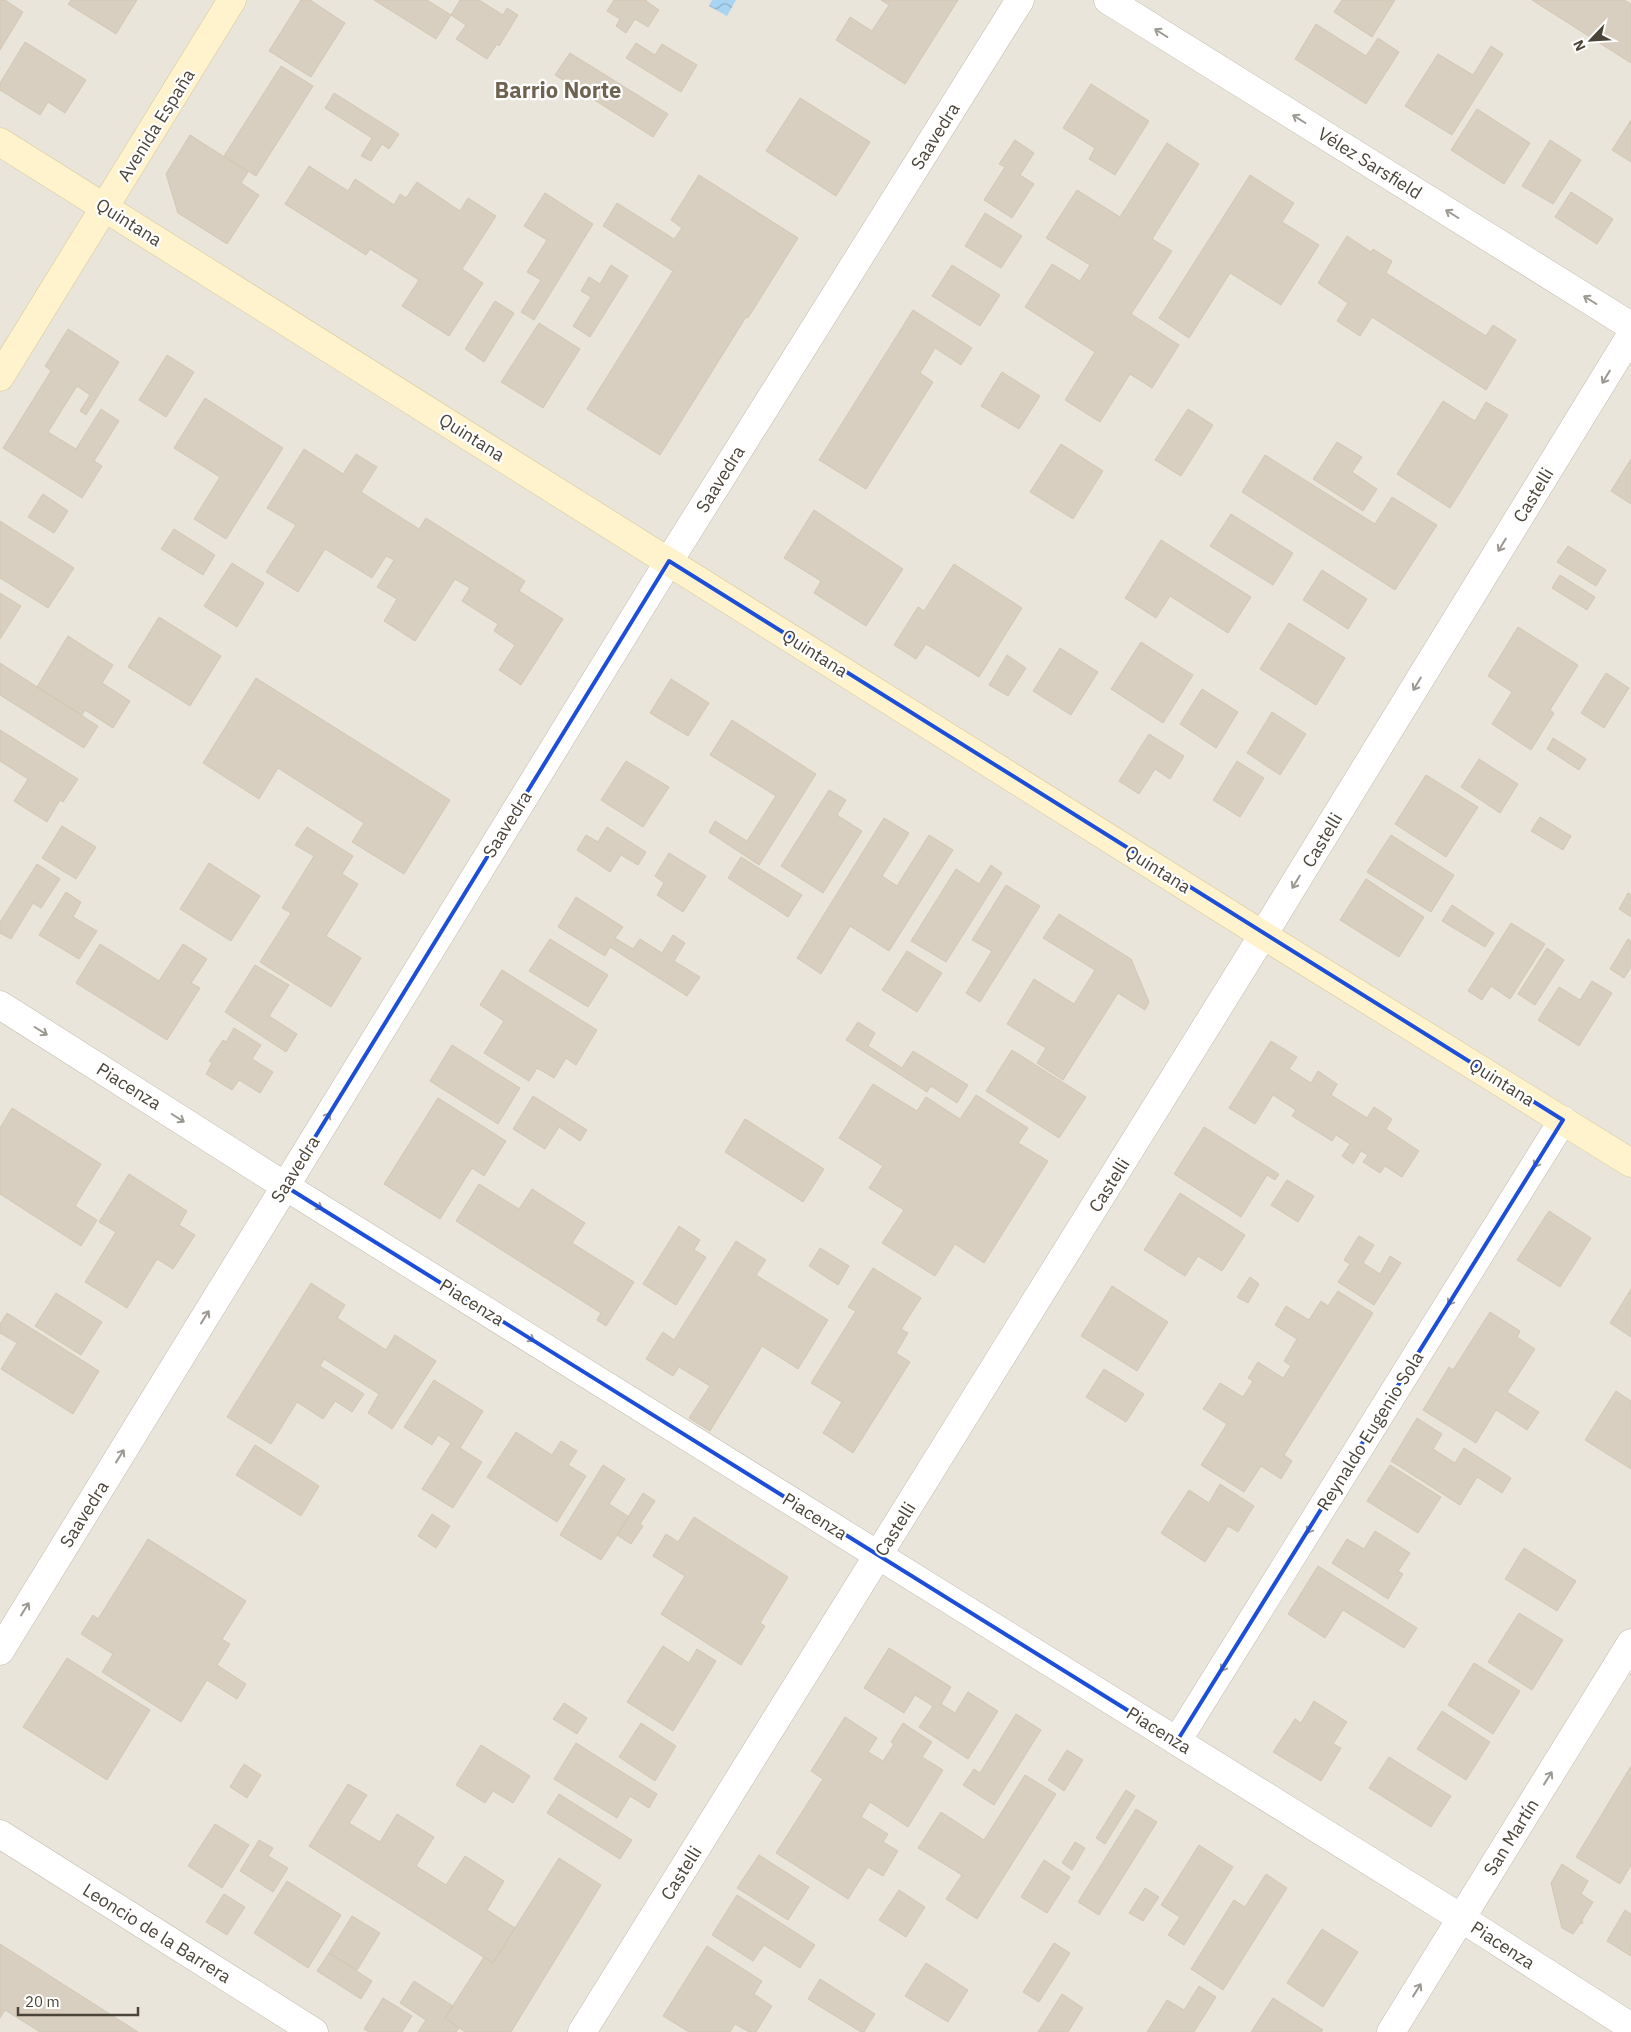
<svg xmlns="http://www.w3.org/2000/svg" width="1631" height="2032" viewBox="0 0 1631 2032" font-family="'IBM Plex Sans',sans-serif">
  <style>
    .residential { fill: #eae5da }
    .water { fill: url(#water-waves) }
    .building { fill: #d8cfc1; stroke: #d3c7b4 }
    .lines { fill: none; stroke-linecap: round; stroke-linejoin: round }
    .street-casing { stroke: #c2bbae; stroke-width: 29 }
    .secondary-casing { stroke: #d6c79b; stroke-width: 29 }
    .street { stroke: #fff; stroke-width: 28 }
    .secondary { stroke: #fff3cd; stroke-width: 28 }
    .oneway { stroke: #9c9892 }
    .marked { fill: none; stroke: #1d4ed8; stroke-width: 4; stroke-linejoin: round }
    .labels { text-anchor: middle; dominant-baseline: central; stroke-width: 4.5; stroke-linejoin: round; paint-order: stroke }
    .street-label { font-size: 18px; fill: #4b4439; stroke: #fff }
    .district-label { font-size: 22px; font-weight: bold; fill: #6e6250; stroke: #fff }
  </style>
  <defs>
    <pattern id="water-waves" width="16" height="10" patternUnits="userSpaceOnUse" patternTransform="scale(1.25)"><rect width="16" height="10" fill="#a9d4f2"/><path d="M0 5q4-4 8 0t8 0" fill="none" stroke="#8caec5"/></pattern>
  </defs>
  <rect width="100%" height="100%" fill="#f6f3ec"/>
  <!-- residential -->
  <path class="residential" d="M0,0H1631V2032H0Z"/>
  <!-- water -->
  <path class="water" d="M712,0H736L727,16L709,6Z"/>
  <!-- building -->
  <path class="building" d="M0,0H5L23,12L0,50Z
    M71,0H137L116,34L68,4Z
    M301,0H310L345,23L311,77L269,51Z
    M374,0H427L451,15L436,39Z
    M460,0H479L503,15L507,8L518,15L499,46L497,44L487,59L456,39L466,25L451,15Z
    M614,0H647L646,1L659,10L648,27L635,19L626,33L616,26L620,19L607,11Z
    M881,0H958L905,84L836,40L850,17L872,31L889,5Z
    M1342,0H1395L1372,37L1334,12Z
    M1532,0H1624L1631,4V63Z
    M1316,24L1366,56L1378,38L1399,52L1366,104L1295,59Z
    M25,42L86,80L65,113L48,102L40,115L0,90V83Z
    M636,43L655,55L662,44L697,65L681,92L626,58Z
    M1491,46L1503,54L1452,135L1405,106L1438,54L1473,75Z
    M570,53L668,114L653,137L555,75Z
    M281,66L313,86L256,176L224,156Z
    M1091,84L1149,121L1115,175L1089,159L1095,148L1063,128Z
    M334,93L399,134L389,149L382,144L371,161L361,156L372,138L325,108Z
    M800,98L870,142L836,196L766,151Z
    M1477,109L1530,143L1504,184L1451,150Z
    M1631,120V162L1612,150Z
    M190,135L248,172L241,183L259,195L227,244L178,213L166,174Z
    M1015,140L1034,153L1020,175L1034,184L1012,218L984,200L1005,167L999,164Z
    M1550,140L1581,160L1553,204L1522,186Z
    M1167,143L1199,164L1152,239L1172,251L1131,314L1179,345L1152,388L1130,374L1100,422L1065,400L1095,352L1025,307L1052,264L1080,281L1090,265L1046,238L1077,190L1120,217Z
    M309,166L348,191L355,179L394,205L400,194L406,198L417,182L460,211L468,198L496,216L462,269L483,283L449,336L402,306L419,280L370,249L366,255L285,204Z
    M699,175L798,238L748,318L746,317L660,455L587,409L673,271L603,226L617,203L674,239L682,228L671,220Z
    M1250,175L1294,203L1282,222L1319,245L1281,305L1230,273L1189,338L1159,318Z
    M1571,192L1613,219L1597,244L1555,217Z
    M545,193L593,224L534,320L521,312L541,280L527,272L547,240L524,226Z
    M985,213L1022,236L1001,268L965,246Z
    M1347,236L1371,252L1373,249L1392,261L1386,273L1486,336L1493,325L1516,340L1486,390L1372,317L1360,336L1337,321L1348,303L1318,283Z
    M611,265L628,276L590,337L573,326L591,297L581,291L589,277L600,284Z
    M952,265L1000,295L980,326L932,296Z
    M495,301L514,313L484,362L465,349Z
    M913,310L972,348L961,365L935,348L920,373L933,382L866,489L819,460Z
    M539,323L580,349L543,408L501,382Z
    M68,329L119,362L86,415L80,411L90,395L77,386L48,432L76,449L101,409L119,421L94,461L102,466L82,498L3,448L51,371L45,366Z
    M167,355L194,372L166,417L139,400Z
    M1002,372L1040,396L1019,429L981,406Z
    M205,398L283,448L226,539L194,519L220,477L174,448Z
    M1443,401L1475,421L1486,402L1508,415L1450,508L1397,474Z
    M1188,409L1213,425L1181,476L1155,460Z
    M1337,442L1362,457L1352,472L1377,489L1363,511L1313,479Z
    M1061,444L1103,471L1073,519L1030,492Z
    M304,449L343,474L356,454L377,467L361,492L419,529L426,518L489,558L525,581L519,591L563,619L521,685L499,670L515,645L494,631L498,624L462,601L470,588L455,579L415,641L384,621L397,599L377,587L394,560L386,556L372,578L325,549L298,592L266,572L296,525L267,508Z
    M1265,455L1375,524L1392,497L1437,525L1395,590L1242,492Z
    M1631,459V504L1611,491Z
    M43,494L68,511L54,533L28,517Z
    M814,510L903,569L866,626L814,593L821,581L784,558Z
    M1231,514L1293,553L1273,585L1210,546Z
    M0,521L74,568L48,608L0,578Z
    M174,529L215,555L203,575L161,549Z
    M1161,540L1251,597L1228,633L1170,596L1156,618L1125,598Z
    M1568,546L1606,570L1596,586L1557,562Z
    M232,563L264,583L237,627L204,606Z
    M954,564L1022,608L979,677L926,644L916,659L894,645L918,607L924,611Z
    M1322,570L1367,599L1348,629L1303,600Z
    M1560,575L1595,597L1587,610L1552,588Z
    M0,593L21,606L0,639Z
    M159,617L221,656L190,706L128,667Z
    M1289,623L1345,658L1316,705L1260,669Z
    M1518,627L1578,665L1550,710L1554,713L1531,750L1492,724L1512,692L1488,676Z
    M68,636L113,665L102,683L130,701L113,728L85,710L82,715L37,687Z
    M1141,642L1193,675L1163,723L1111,689Z
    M1060,648L1098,672L1071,715L1033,691Z
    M1007,655L1026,668L1008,696L989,685Z
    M0,663L98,726L84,748L0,695Z
    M1606,673L1629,688L1604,728L1581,713Z
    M256,678L450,800L404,874L352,842L364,823L278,768L259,799L203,763Z
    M671,679L709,703L688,736L650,713Z
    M1202,689L1238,712L1216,748L1180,724Z
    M1272,712L1306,734L1280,775L1247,753Z
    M732,720L816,774L759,865L709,832L715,821L747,841L776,796L710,755Z
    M0,730L78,779L63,802L60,800L47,822L14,801L28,779L0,761Z
    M1149,734L1184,756L1170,779L1155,769L1139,794L1119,781Z
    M1553,738L1586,759L1579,770L1547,749Z
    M1479,759L1518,784L1500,813L1461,787Z
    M626,761L669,787L643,827L601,800Z
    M1237,761L1264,778L1240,817L1213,800Z
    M1426,775L1478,807L1446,857L1395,824Z
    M829,790L846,800L837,815L862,831L823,893L781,866Z
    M1540,817L1571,836L1563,850L1531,831Z
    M884,818L909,833L882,876L897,886L929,835L953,850L889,951L850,926L821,974L797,958Z
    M62,826L96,847L76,879L42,858Z
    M307,827L353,856L342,874L358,884L326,936L361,958L331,1007L260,962L291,913L282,908L314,856L295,845Z
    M607,827L646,852L638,865L621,855L610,872L577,850L586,835L598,842Z
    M1391,835L1454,875L1431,912L1367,872Z
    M669,853L706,876L683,912L657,895L664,883L655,876Z
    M741,857L802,895L788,917L728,878Z
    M209,863L260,896L231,941L180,909Z
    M37,864L60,879L41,908L33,903L11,939L0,933V922Z
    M991,865L1002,873L946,962L911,941L956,869L979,884Z
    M1366,879L1424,917L1399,957L1340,920Z
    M1006,885L1040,906L980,1002L966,993L992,951L972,940Z
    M66,892L81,902L73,917L97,931L79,959L39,935Z
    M1628,893L1631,895V917L1619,909Z
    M576,897L623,927L615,938L633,949L640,939L662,953L673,935L685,943L674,961L700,977L687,996L610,947L605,956L558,927Z
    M1452,905L1494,933L1485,947L1442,921Z
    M1059,914L1131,959L1149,1002L1145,1010L1118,993L1063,1080L1037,1063L1046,1048L1007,1024L1034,979L1074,1004L1095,970L1043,938Z
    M1511,923L1545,944L1510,999L1491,986L1482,1000L1468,991Z
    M550,939L608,975L588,1007L529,971Z
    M1628,939L1631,941V967L1624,978L1610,969Z
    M100,944L159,981L183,944L207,959L191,983L200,988L167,1040L76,983Z
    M1547,948L1564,960L1535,1005L1518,994Z
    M907,951L942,973L917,1012L882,990Z
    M255,965L289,985L269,1016L297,1034L286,1052L225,1012Z
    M502,970L597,1030L576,1065L566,1058L554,1078L537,1068L529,1081L484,1053L504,1021L480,1005Z
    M1592,981L1612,993L1579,1046L1538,1020L1559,987L1580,1000Z
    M858,1022L875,1033L868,1046L902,1068L913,1051L968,1085L957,1103L931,1086L927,1092L846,1040Z
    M234,1028L261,1045L252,1059L273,1072L260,1093L239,1080L232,1090L206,1074L212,1063L209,1061L223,1040L226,1042Z
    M1271,1041L1297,1057L1289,1069L1311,1083L1318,1071L1337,1084L1331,1095L1367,1118L1374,1107L1392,1119L1386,1129L1419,1151L1402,1177L1385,1166L1380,1173L1363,1162L1368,1155L1361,1151L1353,1164L1342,1156L1350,1144L1336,1135L1332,1141L1292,1116L1296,1110L1273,1095L1255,1124L1229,1108Z
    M452,1045L520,1088L498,1124L430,1081Z
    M1012,1050L1086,1097L1059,1138L986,1091Z
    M873,1084L917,1111L926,1097L960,1119L976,1095L1028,1128L1018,1143L1048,1161L984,1263L955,1244L935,1276L882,1243L904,1210L869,1188L883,1166L839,1138Z
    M533,1096L587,1130L580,1141L559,1127L545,1149L513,1129Z
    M438,1098L506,1141L484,1176L472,1168L440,1219L384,1184Z
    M12,1108L101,1164L75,1206L97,1220L81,1246L0,1194V1128Z
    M745,1119L824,1169L803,1202L725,1152Z
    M1204,1127L1279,1174L1275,1180L1267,1175L1241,1217L1174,1174Z
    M129,1174L187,1211L179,1225L195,1235L173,1269L157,1259L127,1308L85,1282L116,1232L99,1222Z
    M1287,1180L1314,1196L1298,1222L1271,1205Z
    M479,1184L519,1209L532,1189L585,1223L572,1243L634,1282L606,1326L597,1320L601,1313L456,1221Z
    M1180,1193L1245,1235L1222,1271L1198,1256L1185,1276L1144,1250Z
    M1549,1211L1591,1238L1560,1287L1517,1260Z
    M679,1226L700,1240L694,1250L706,1257L676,1305L643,1284Z
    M1359,1236L1374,1245L1363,1263L1380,1274L1390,1256L1401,1263L1374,1305L1338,1282L1350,1264L1344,1260Z
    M736,1241L766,1260L756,1275L828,1320L798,1369L762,1346L710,1431L689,1418L710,1386L679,1367L673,1376L646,1359L663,1332L674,1340Z
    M820,1248L849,1266L838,1285L809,1266Z
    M873,1268L921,1298L901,1329L908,1333L896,1353L910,1362L853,1453L823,1433L842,1402L811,1383L856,1311L848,1307Z
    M1250,1277L1259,1284L1248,1303L1237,1297Z
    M311,1283L345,1305L337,1318L386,1350L395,1335L436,1361L392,1429L368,1413L379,1394L324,1359L320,1366L364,1394L352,1412L335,1401L323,1419L297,1402L271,1444L227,1417Z
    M1112,1286L1168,1322L1137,1371L1081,1336Z
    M1631,1289V1337L1610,1323Z
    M1338,1291L1373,1313L1284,1455L1292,1461L1281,1479L1261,1466L1244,1492L1201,1465L1227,1424L1203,1409L1220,1383L1243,1397L1253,1381L1248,1378L1258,1362L1283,1378L1291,1366L1284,1361L1297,1339L1275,1325L1286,1306L1309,1320L1321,1301L1328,1306Z
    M56,1293L102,1322L81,1355L35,1326Z
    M1490,1312L1520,1331L1517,1337L1535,1349L1507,1392L1539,1412L1527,1430L1496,1410L1476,1443L1423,1410L1449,1367L1453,1370Z
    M7,1313L99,1371L73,1414L1,1369L17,1343L0,1333V1324Z
    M1104,1369L1144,1394L1126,1422L1086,1397Z
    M434,1380L483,1411L460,1448L482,1462L453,1508L422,1489L451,1443L438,1435L432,1445L404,1427Z
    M1616,1391L1631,1401V1469L1585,1440Z
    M1417,1418L1442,1434L1433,1449L1455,1463L1464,1448L1511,1478L1502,1493L1477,1477L1460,1505L1391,1461Z
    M516,1432L552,1455L561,1441L577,1451L568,1465L586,1476L557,1522L487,1477Z
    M255,1445L319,1486L301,1516L236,1475Z
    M603,1465L625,1479L609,1504L629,1517L601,1560L560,1535Z
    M1390,1465L1441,1497L1418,1533L1367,1501Z
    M1220,1484L1254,1506L1238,1532L1228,1526L1205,1562L1161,1533L1189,1490L1209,1503Z
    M643,1493L655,1501L640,1524L643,1526L631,1544L617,1535Z
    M432,1514L450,1526L436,1548L418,1536Z
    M694,1517L788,1577L760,1623L765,1626L741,1665L661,1614L685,1576L653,1556L666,1534L678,1542Z
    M1375,1531L1410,1553L1398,1571L1403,1574L1388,1599L1332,1563L1347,1539L1364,1549Z
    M148,1539L246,1601L222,1639L230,1644L217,1665L246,1684L237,1699L207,1680L181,1722L102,1672L113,1654L81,1634L93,1615L98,1619Z
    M1524,1548L1576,1581L1557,1611L1505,1579Z
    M1318,1566L1417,1628L1404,1648L1343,1610L1325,1638L1288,1614Z
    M1519,1613L1563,1640L1532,1690L1488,1662Z
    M663,1646L689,1663L697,1649L716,1661L673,1731L627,1702Z
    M889,1648L951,1687L941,1704L955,1713L968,1692L998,1711L968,1759L919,1727L933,1706L915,1695L904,1713L864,1688Z
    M67,1658L150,1710L107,1780L23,1727Z
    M1474,1663L1520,1691L1493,1734L1448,1705Z
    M1314,1701L1347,1722L1333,1744L1341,1748L1321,1781L1273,1752L1295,1719L1301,1723Z
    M564,1703L587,1718L577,1734L553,1719Z
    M1442,1711L1490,1742L1466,1780L1417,1749Z
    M1016,1714L1041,1730L994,1805L963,1785L974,1769L980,1773Z
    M845,1717L877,1738L868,1752L883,1761L894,1744L891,1742L903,1723L932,1742L922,1757L943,1770L908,1827L870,1802L861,1817L888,1834L883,1842L898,1851L883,1876L868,1867L848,1899L776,1853L823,1779L811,1771Z
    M641,1723L676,1746L655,1781L619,1757Z
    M576,1743L657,1794L649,1808L630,1796L617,1818L554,1779Z
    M481,1745L530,1776L513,1803L493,1791L485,1803L456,1785Z
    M1067,1750L1083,1760L1064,1791L1048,1780Z
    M1389,1757L1451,1796L1431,1827L1369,1788Z
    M244,1764L261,1775L247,1798L230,1787Z
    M1631,1766V1865L1620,1884L1576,1857Z
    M1025,1775L1056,1794L977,1919L946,1899L962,1875L918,1848L941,1812L984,1840Z
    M348,1784L367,1795L349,1823L380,1842L397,1814L434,1837L416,1866L446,1885L465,1856L504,1881L487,1910L515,1928L493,1963L309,1846Z
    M1126,1790L1135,1796L1105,1844L1096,1838Z
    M559,1794L632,1840L620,1859L547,1813Z
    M1136,1809L1157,1822L1099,1915L1078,1902Z
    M215,1824L249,1845L222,1888L188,1866Z
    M259,1840L273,1848L268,1856L288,1868L273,1892L240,1871Z
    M1075,1842L1085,1848L1072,1870L1062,1863Z
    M1199,1845L1233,1867L1184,1945L1168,1935L1180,1917L1161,1905Z
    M759,1855L809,1887L788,1920L737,1888Z
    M559,1858L601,1885L511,2032H465L445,2018L484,1957L493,1963Z
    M1044,1860L1070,1877L1047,1913L1021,1897Z
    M1562,1864L1588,1881L1581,1894L1593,1902L1582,1920L1583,1923L1580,1924L1573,1934L1562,1928L1551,1883Z
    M1266,1874L1287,1888L1223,1990L1191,1969L1234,1900L1245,1907Z
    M287,1881L341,1915L308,1968L254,1933Z
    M1145,1888L1159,1897L1143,1921L1129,1913Z
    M899,1890L925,1907L906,1937L879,1920Z
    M224,1894L245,1907L227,1935L206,1922Z
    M737,1895L815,1945L800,1968L764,1945L753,1961L712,1935Z
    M1625,1910L1631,1914V1956L1607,1941Z
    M352,1916L380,1933L357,1970L329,1953Z
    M1322,1929L1358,1952L1323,2007L1287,1983Z
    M1054,1943L1070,1953L1039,2002L1023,1992Z
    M0,1944L33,1965L138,2032H40L5,2010L0,2018Z
    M707,1946L762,1981L754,1994L772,2006L756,2032H749L735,2024L730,2032H689L663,2016Z
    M329,1953L372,1981L361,1999L317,1971Z
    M926,1963L968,1990L948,2022L905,1996Z
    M820,1979L875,2014L864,2032H861L808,1999Z
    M414,1981L453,2006L445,2018L459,2028L456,2032H418L426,2020L400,2003Z
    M1199,1986L1216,1997L1194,2032H1147L1167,2000L1184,2010Z
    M1062,1994L1083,2008L1068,2032H1038Z
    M383,1998L412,2016L402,2032H369L364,2029Z
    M1273,1998L1323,2030L1321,2032H1251Z"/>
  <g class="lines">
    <!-- street casing -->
    <g class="street-casing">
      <path id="street" d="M1108,0L1631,326
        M0,1005L285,1186L1461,1918L1631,2027
        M0,1651L669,561L1020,0
        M1177,1741L1563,1120
        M0,1834L314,2032
        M582,2032L1263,935L1631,335
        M1391,2032L1631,1643"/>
    </g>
    <!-- secondary casing -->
    <g class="secondary-casing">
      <path id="secondary" d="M0,142L1263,935L1631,1163
        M0,377L232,0"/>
    </g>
    <!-- street -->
    <use href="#street" class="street"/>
    <!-- secondary -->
    <use href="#secondary" class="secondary"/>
  </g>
  <!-- one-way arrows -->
  <defs><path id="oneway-shaft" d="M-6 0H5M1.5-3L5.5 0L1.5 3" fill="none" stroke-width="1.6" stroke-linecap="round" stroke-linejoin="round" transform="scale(1.25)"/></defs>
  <g class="oneway">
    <use href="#oneway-shaft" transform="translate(1161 33) rotate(-148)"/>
    <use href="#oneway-shaft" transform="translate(1299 119) rotate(-148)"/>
    <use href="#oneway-shaft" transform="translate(1452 214) rotate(-148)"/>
    <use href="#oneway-shaft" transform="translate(1590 300) rotate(-148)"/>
    <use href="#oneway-shaft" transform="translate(1606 377) rotate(121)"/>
    <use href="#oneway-shaft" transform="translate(1502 545) rotate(121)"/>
    <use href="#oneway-shaft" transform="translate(1417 684) rotate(121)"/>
    <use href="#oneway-shaft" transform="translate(1296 882) rotate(121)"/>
    <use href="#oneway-shaft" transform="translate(41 1031) rotate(32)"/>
    <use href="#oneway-shaft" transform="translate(178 1118) rotate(32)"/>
    <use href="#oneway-shaft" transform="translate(326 1119) rotate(-58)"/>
    <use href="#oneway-shaft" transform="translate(1538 1161) rotate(122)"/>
    <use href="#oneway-shaft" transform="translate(316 1205) rotate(32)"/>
    <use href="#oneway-shaft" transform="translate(1452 1299) rotate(122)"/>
    <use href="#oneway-shaft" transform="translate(205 1317) rotate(-58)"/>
    <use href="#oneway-shaft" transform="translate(528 1337) rotate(32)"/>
    <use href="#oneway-shaft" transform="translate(120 1456) rotate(-58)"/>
    <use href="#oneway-shaft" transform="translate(1311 1527) rotate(122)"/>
    <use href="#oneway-shaft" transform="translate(25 1609) rotate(-58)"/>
    <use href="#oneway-shaft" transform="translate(1225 1665) rotate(122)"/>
    <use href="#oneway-shaft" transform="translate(1548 1778) rotate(-58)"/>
    <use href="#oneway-shaft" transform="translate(1417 1990) rotate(-58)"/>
  </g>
  <!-- marked area -->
  <path class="marked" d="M669,561L1563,1120L1177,1741L285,1186Z"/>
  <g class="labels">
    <!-- street labels -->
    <g class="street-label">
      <text transform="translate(156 125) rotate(-58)">Avenida España</text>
      <text transform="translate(935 136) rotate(-58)">Saavedra</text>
      <text transform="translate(1370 163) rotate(32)">Vélez Sarsfield</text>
      <text transform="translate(129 222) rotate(32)">Quintana</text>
      <text transform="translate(472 437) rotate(32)">Quintana</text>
      <text transform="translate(720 479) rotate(-58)">Saavedra</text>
      <text transform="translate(1533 495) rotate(-59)">Castelli</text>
      <text transform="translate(815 653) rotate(32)">Quintana</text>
      <text transform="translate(507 824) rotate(-58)">Saavedra</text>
      <text transform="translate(1322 840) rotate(-59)">Castelli</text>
      <text transform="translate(1158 869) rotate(32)">Quintana</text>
      <text transform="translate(1502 1082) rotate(32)">Quintana</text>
      <text transform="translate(129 1086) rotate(32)">Piacenza</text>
      <text transform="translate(295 1169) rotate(-58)">Saavedra</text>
      <text transform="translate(1109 1185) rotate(-58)">Castelli</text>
      <text transform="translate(472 1302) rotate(32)">Piacenza</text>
      <text transform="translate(1370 1431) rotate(-58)">Reynaldo Eugenio Sola</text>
      <text transform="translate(84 1514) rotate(-58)">Saavedra</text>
      <text transform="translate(815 1516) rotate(32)">Piacenza</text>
      <text transform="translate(895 1529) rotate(-58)">Castelli</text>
      <text transform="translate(1159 1730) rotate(32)">Piacenza</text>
      <text transform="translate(1511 1837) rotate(-58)">San Martín</text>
      <text transform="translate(681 1873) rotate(-58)">Castelli</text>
      <text transform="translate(157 1933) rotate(32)">Leoncio de la Barrera</text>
      <text transform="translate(1503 1945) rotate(33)">Piacenza</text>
    </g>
    <!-- district labels -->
    <g class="district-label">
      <text x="558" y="89">Barrio Norte</text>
    </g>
  </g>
  <!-- north arrow -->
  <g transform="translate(1591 40) rotate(245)" stroke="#ffffff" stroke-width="4" paint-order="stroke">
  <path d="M0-4L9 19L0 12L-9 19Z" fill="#4b4439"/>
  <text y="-8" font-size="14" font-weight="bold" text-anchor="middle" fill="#4b4439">N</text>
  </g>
  <!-- scale -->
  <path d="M18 2007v8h120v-8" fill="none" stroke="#4b4439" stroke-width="2.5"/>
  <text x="25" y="2007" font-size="15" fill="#4b4439" stroke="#ffffff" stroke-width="4" paint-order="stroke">20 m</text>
</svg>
